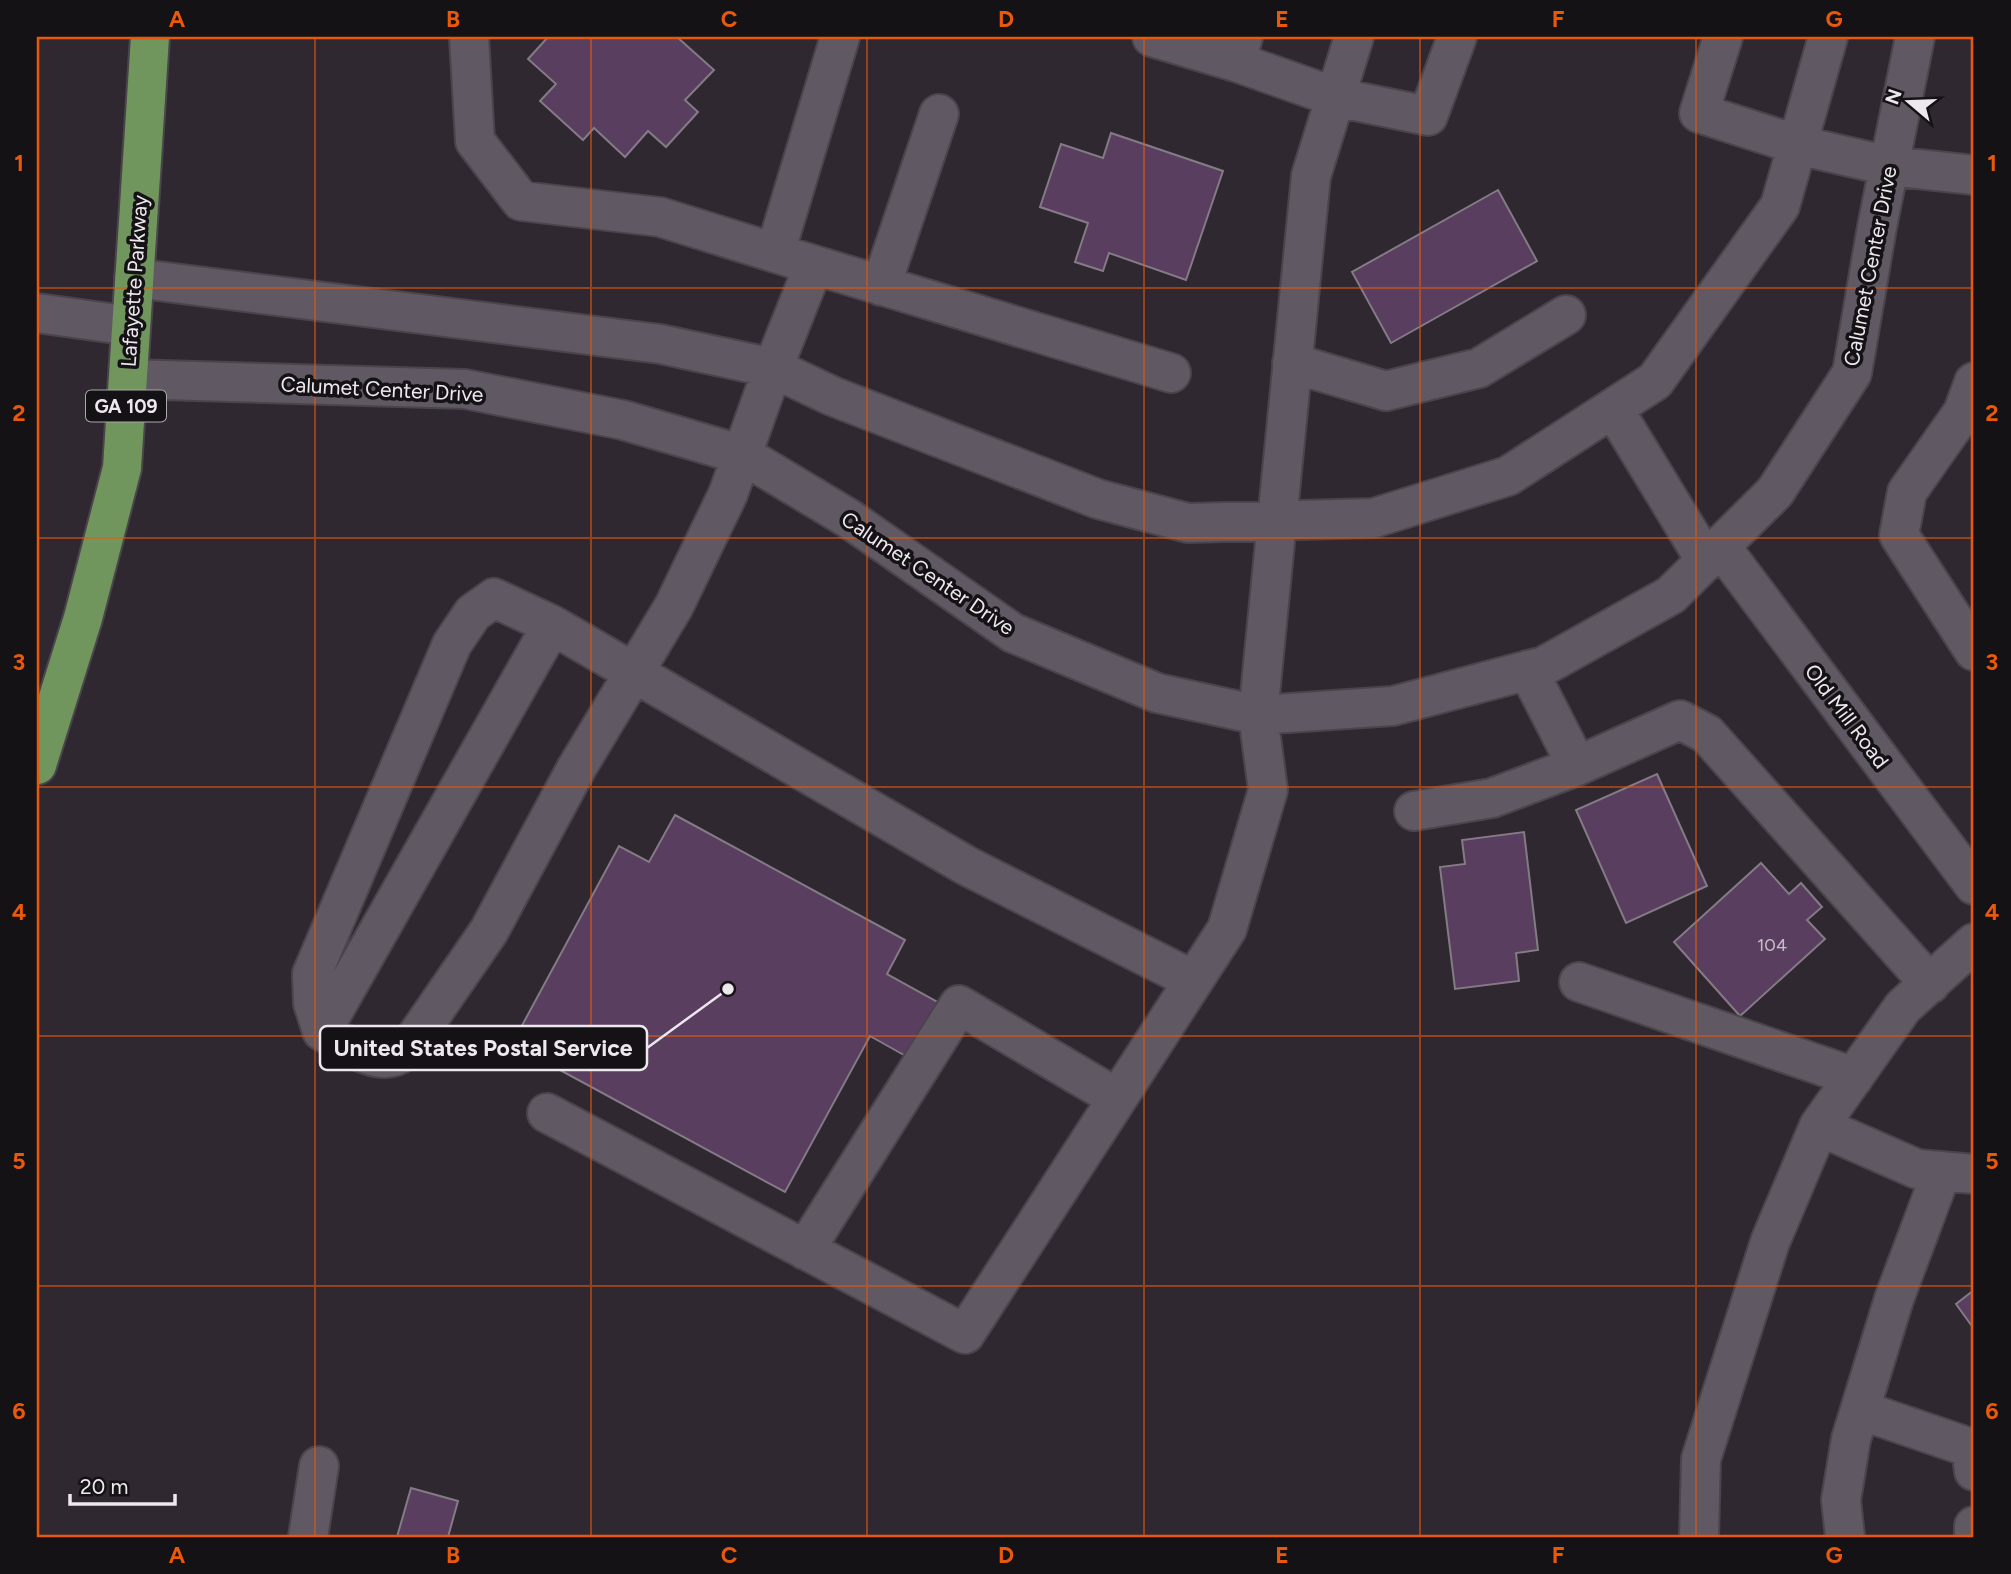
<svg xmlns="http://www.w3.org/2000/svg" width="2011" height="1574" viewBox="0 0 2011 1574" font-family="Figtree,sans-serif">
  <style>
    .building { fill: #5a3e5f; stroke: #837b85; stroke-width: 2 }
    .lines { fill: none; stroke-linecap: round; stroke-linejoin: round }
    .minor-casing { stroke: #4a444b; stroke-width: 42 }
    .highway-casing { stroke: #4a444b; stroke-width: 42 }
    .minor { stroke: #605862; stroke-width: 38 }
    .highway { stroke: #70955d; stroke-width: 38 }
    .grid { fill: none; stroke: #e8590c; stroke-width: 2; stroke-opacity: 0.55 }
    .labels { text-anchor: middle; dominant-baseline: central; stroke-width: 7; stroke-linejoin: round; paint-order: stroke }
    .number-label { font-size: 18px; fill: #c8beca }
    .shield { fill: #151215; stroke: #aca8ac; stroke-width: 2 }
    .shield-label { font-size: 19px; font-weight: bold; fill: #ede8ed }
    .street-label { font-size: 21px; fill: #ede8ed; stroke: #151215 }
    .leader { fill: none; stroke: #ede8ed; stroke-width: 2.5 }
    .callout-dot { fill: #ede8ed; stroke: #151215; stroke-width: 2.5 }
    .callout { fill: #151215; stroke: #ede8ed; stroke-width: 2.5 }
    .callout-label { font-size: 23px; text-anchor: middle; font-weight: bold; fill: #ede8ed }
    .neatline { fill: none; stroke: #e8590c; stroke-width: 2.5 }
    .grid-label { font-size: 23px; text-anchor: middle; font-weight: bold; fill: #e8590c }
  </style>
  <rect width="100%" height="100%" fill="#2f2830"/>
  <!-- building -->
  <path class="building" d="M548,37H677L714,70L685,100L698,112L666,147L648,131L625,157L594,128L583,140L540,101L556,84L528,59Z
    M1111,133L1223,171L1186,280L1109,253L1103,271L1075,262L1088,223L1040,207L1061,144L1103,158Z
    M1498,190L1537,261L1391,343L1352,272Z
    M1657,774L1707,886L1626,923L1576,810Z
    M675,815L905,940L887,974L941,1004L911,1059L870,1036L785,1192L512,1044L619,846L649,862Z
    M1524,832L1538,950L1516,953L1519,981L1455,989L1440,867L1465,864L1462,840Z
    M1761,863L1789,894L1801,883L1822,907L1807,920L1825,939L1740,1016L1674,942Z
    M1974,1290V1329L1956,1304Z
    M411,1488L458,1501L448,1537H397Z"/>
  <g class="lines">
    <!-- minor casing -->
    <g class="minor-casing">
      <path id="minor" d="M469,37L475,141L521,201L660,217L814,265
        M1152,37L1236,62
        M1243,37L1236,62L1335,97L1428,116L1457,37
        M1723,37L1699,113L1798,145L1889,166L1974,175
        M775,253L840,37
        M134,278L660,344L773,368L832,396L1098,499L1188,523L1374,518L1508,476L1655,381L1780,206L1828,37
        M881,286L939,114
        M37,313L131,326
        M1292,363L1386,391L1479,368L1566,315
        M1171,373L814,265L773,368L728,494L674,606L576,769L489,931L414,1040C410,1044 407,1049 403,1052C379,1070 343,1042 322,1031L313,1003L312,974L452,644L473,613L494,598L552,625L967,866L1193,980
        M128,379L465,389L623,420L743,455L848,518L1013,633L1157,693L1258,715L1393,706L1544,666L1671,595L1775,492L1852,373L1877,227L1915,37
        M1974,382L1963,412L1907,492L1899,535L1974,651
        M1613,408L1706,561
        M1721,547L1974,885
        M1528,670L1577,766
        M1414,811L1492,798L1577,766L1680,720L1707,734L1930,984
        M1579,982L1854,1077
        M322,1031L552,625
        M547,1113L965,1334L1227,929L1268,790L1258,715L1311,176L1354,37
        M1819,1126L1917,1169L1974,1174
        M805,1250L959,1005L1117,1098
        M1860,1410L1971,1448L1974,1471
        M308,1537L319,1466
        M1699,1537L1701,1459L1770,1242L1819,1126L1903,1007L1974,943
        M1845,1537L1841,1500L1851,1439L1894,1299L1942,1171
        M1974,1537V1526"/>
    </g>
    <!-- highway casing -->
    <g class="highway-casing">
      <path id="highway" d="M37,765L83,618L122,468L150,37"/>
    </g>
    <!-- minor -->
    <use href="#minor" class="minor"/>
    <!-- highway -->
    <use href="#highway" class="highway"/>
  </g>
  <!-- grid -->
  <path class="grid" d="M315,37V1537M591,37V1537M867,37V1537M1144,37V1537M1420,37V1537M1696,37V1537M37,288H1974M37,538H1974M37,787H1974M37,1036H1974M37,1286H1974"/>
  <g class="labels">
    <!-- number labels -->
    <g class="number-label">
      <text x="1772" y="945">104</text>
    </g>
    <!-- shield labels -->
    <rect class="shield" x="86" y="390.5" width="80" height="31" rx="5"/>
    <g class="shield-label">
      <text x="126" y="406">GA 109</text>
    </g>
    <!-- street labels -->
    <g class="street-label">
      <text transform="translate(1870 266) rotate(-79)">Calumet Center Drive</text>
      <text transform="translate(134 281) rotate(-86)">Lafayette Parkway</text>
      <text transform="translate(382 389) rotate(3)">Calumet Center Drive</text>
      <text transform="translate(928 573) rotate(34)">Calumet Center Drive</text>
      <text transform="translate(1847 716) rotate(53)">Old Mill Road</text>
    </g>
  </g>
  <!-- callouts -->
  <path class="leader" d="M728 989L647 1048"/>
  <circle class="callout-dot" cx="728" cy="989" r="7"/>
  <rect class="callout" x="320" y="1026" width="327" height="44" rx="7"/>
  <g class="callout-label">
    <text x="483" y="1056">United States Postal Service</text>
  </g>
  <!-- border -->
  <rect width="2011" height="1574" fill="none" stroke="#151215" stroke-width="77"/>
  <!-- north arrow -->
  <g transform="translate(1909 102) rotate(289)" stroke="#151215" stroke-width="5" paint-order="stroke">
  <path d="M0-5L12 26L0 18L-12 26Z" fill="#ede8ed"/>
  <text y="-10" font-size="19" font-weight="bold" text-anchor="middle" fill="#ede8ed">N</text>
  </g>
  <!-- scale -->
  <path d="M70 1494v10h105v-10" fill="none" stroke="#ede8ed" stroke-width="3.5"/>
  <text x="80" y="1494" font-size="21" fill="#ede8ed" stroke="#151215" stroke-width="5" paint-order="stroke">20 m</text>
  <rect x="38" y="38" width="1934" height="1498" class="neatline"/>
  <g class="grid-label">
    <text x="177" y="27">A</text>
    <text x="453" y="27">B</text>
    <text x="729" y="27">C</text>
    <text x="1006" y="27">D</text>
    <text x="1282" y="27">E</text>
    <text x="1558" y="27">F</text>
    <text x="1834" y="27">G</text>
    <text x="19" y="171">1</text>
    <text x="1992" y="171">1</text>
    <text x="19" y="421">2</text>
    <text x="1992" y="421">2</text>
    <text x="19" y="670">3</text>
    <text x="1992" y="670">3</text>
    <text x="19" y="920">4</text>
    <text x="1992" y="920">4</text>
    <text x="19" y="1169">5</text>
    <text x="1992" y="1169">5</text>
    <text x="19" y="1419">6</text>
    <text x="1992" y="1419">6</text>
    <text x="177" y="1563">A</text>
    <text x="453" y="1563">B</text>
    <text x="729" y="1563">C</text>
    <text x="1006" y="1563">D</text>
    <text x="1282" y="1563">E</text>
    <text x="1558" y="1563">F</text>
    <text x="1834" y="1563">G</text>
  </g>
</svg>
